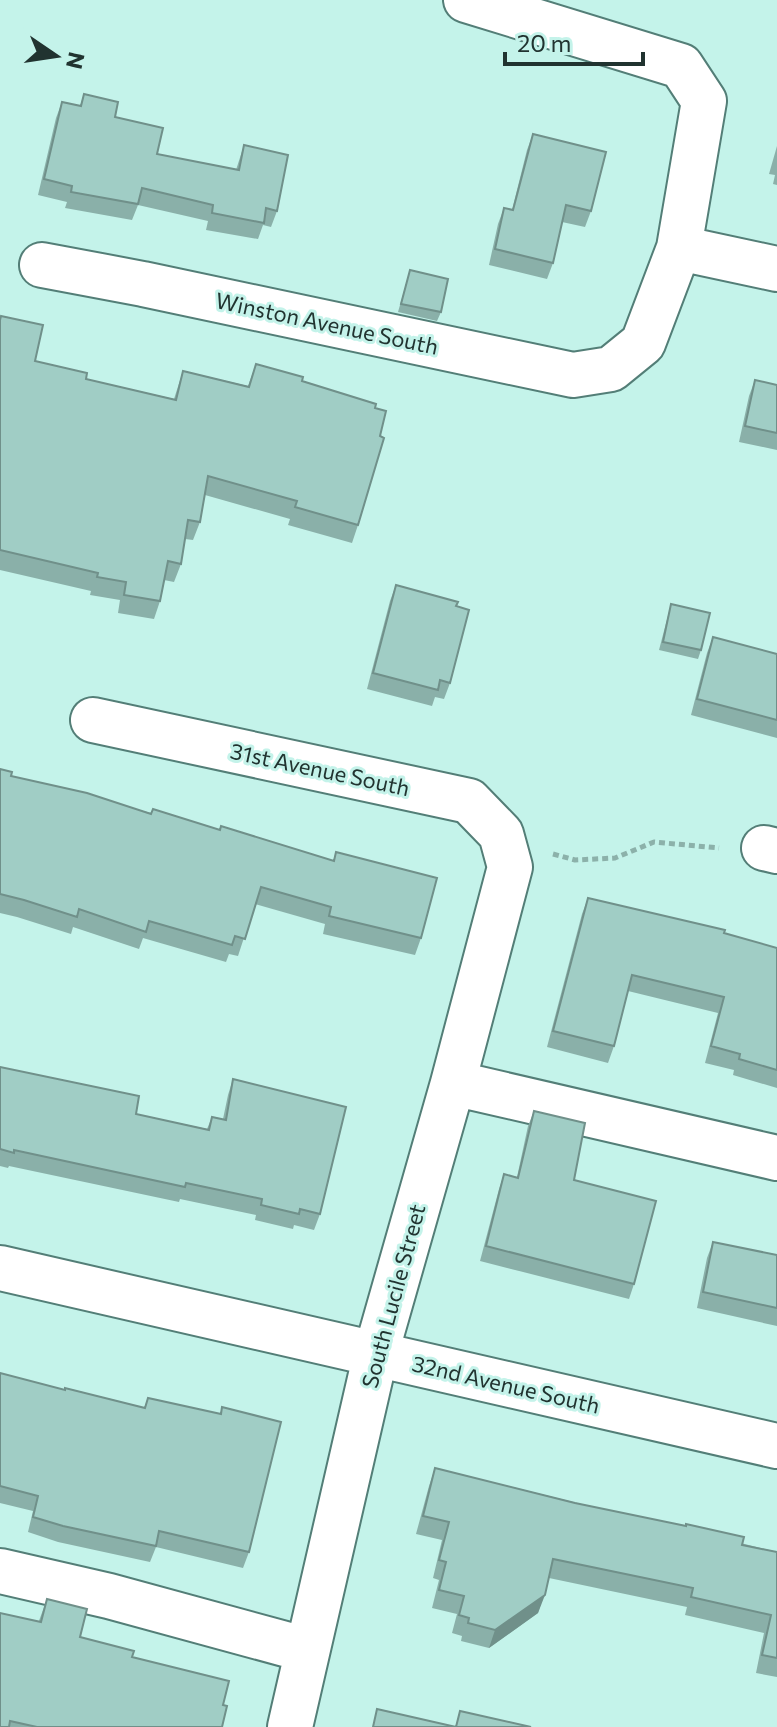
<svg xmlns="http://www.w3.org/2000/svg" width="777" height="1727" viewBox="0 0 777 1727" font-family="Commissioner,sans-serif">
  <style>
    .lines { fill: none; stroke-linecap: round; stroke-linejoin: round }
    .minor-casing { stroke: #537e77; stroke-width: 48 }
    .path { stroke: #8cb1aa; stroke-width: 5; stroke-dasharray: 6 4; stroke-linecap: butt }
    .minor { stroke: #fff; stroke-width: 44 }
    .wall { fill: #8ab0a9 }
    .shaded-wall { fill: #70908a }
    .building { fill: #a0cdc5; stroke: #70908a; stroke-width: 2 }
    .labels { text-anchor: middle; dominant-baseline: central; stroke-width: 6; stroke-linejoin: round; paint-order: stroke }
    .street-label { font-size: 22px; fill: #213330; stroke: #c4f3ea }
  </style>
  <rect width="100%" height="100%" fill="#c4f3ea"/>
  <g class="lines">
    <!-- minor casing -->
    <g class="minor-casing">
      <path id="minor" d="M679,248L777,269
        M42,265L143,284L573,375L611,369L643,343L679,248L704,101L681,66L466,0
        M93,720L469,801L501,834L510,867L453,1083L376,1353L290,1727
        M764,848L777,851
        M453,1083L777,1158
        M0,1268L777,1446
        M0,1571L109,1596L307,1650"/>
    </g>
    <!-- path -->
    <path class="path" d="M553,854L575,860L615,858L654,842L719,848"/>
    <!-- minor -->
    <use href="#minor" class="minor"/>
  </g>
  <!-- wall -->
  <path class="wall" d="M84,94L115,117L157,154L236,170L244,145L277,211L271,227L263,225L258,239L206,230L208,221L138,205L132,220L65,208L67,202L38,195L56,118L62,102L80,106Z
    M533,134L591,211L585,227L562,222L553,263L547,279L489,265L498,224L504,208L512,210L527,150Z
    M777,146V185L773,184L775,175L769,174Z
    M410,270L441,312L437,321L398,312Z
    M0,319L35,361L86,379L174,399L183,371L248,386L256,364L302,381L358,525L352,543L288,525L290,519L205,495L200,522L193,540L185,539L181,564L174,582L164,580L160,601L154,619L118,613L120,600L90,595L91,591L0,570Z
    M755,380L777,385V450L739,442L749,396Z
    M396,585L456,606L450,683L444,699L435,697L432,706L367,689L390,601Z
    M671,604L701,650L698,659L659,650Z
    M713,637L777,654V738L691,715L707,653Z
    M0,769L11,776L333,861L336,852L421,938L415,955L323,934L325,924L255,904L238,956L229,954L226,962L143,938L139,949L73,927L71,934L17,917L0,913Z
    M588,898L724,933L777,948V1088L733,1075L734,1070L705,1063L718,1013L628,991L614,1046L608,1063L547,1047L582,914Z
    M0,1067L136,1114L207,1129L212,1117L223,1119L228,1095L233,1079L320,1214L314,1230L294,1225L293,1229L255,1220L256,1215L180,1199L179,1202L9,1166L8,1168L0,1166Z
    M534,1111L634,1284L629,1299L480,1261L499,1189L504,1174L517,1177L528,1126Z
    M713,1242L777,1255V1326L697,1308L707,1258Z
    M0,1373L64,1390L144,1408L148,1398L220,1414L222,1407L249,1552L243,1568L156,1547L150,1562L58,1542L28,1532L33,1511L0,1503Z
    M435,1468L777,1552V1677L756,1673L764,1633L685,1615L687,1607L549,1578L538,1613L489,1648L461,1641L462,1636L452,1633L457,1614L432,1608L439,1580L433,1578L442,1540L416,1534L429,1486Z
    M47,1599L80,1637L132,1657L223,1705L222,1727H0Z"/>
  <!-- shaded-wall -->
  <path class="shaded-wall" d="M545,1595L538,1613L489,1648L495,1630Z"/>
  <!-- building -->
  <path class="building" d="M84,94L118,102L115,117L163,128L157,154L239,170L244,145L288,155L277,211L266,208L264,223L212,213L213,205L142,188L138,204L71,192L72,186L44,179L62,102L81,106Z
    M533,134L606,152L591,211L566,205L553,263L495,249L504,208L513,210Z
    M410,270L448,279L441,312L401,304Z
    M1,316L43,325L35,361L87,373L86,379L176,400L183,371L249,387L256,364L303,377L302,381L376,404L375,408L386,411L380,436L384,438L358,525L295,507L297,501L208,476L200,522L188,520L181,564L168,561L160,601L124,595L126,582L97,577L98,573L0,550V320Z
    M755,380L777,385V433L745,426Z
    M396,585L458,602L456,606L469,610L450,683L440,680L438,690L373,673Z
    M671,604L710,613L701,650L663,642Z
    M713,637L777,654V720L697,699Z
    M0,769L12,772L11,776L87,793L151,814L153,809L220,830L221,826L334,861L336,852L437,878L421,938L329,916L331,907L261,887L245,939L235,936L232,945L149,921L146,932L79,909L77,917L24,900L0,894Z
    M588,898L725,930L724,933L777,948V1070L739,1059L740,1054L711,1046L724,997L632,975L614,1046L553,1031Z
    M0,1067L139,1096L136,1114L209,1130L212,1117L226,1120L233,1079L346,1107L320,1214L300,1209L299,1214L261,1205L262,1199L186,1183L185,1187L14,1150V1153L0,1149Z
    M534,1111L585,1123L574,1180L656,1201L634,1284L486,1246L504,1174L518,1178Z
    M713,1242L777,1255V1308L703,1292Z
    M0,1373L65,1390V1388L145,1408L148,1398L221,1414L222,1407L281,1422L249,1552L159,1531L156,1546L63,1526L33,1517L38,1496L0,1486Z
    M435,1468L575,1503L686,1526V1524L744,1537L742,1545L777,1552V1658L762,1655L771,1615L691,1597L693,1588L553,1559L545,1595L495,1630L468,1623L469,1618L459,1615L464,1596L439,1590L446,1562L439,1560L449,1522L423,1516Z
    M47,1599L87,1609L80,1637L134,1651L132,1657L229,1681L223,1705L227,1706L222,1727H37L10,1721L9,1727H0V1613L41,1622Z
    M377,1709L456,1727L460,1711L531,1727H373Z"/>
  <g class="labels">
    <!-- street labels -->
    <g class="street-label">
      <text transform="translate(327 323) rotate(12)">Winston Avenue South</text>
      <text transform="translate(320 769) rotate(12)">31st Avenue South</text>
      <text transform="translate(393 1296) rotate(-75)">South Lucile Street</text>
      <text transform="translate(506 1384) rotate(13)">32nd Avenue South</text>
    </g>
  </g>
  <!-- north arrow -->
  <g transform="translate(56 56) rotate(103)" stroke="#c4f3ea" stroke-width="6" paint-order="stroke">
  <path d="M0-6L14 30L0 20L-14 30Z" fill="#213330"/>
  <text y="-12" font-size="22" font-weight="bold" text-anchor="middle" fill="#213330">N</text>
  </g>
  <!-- scale -->
  <path d="M505 52v12h138v-12" fill="none" stroke="#213330" stroke-width="4"/>
  <text x="517" y="52" font-size="24" fill="#213330" stroke="#c4f3ea" stroke-width="6" paint-order="stroke">20 m</text>
</svg>
